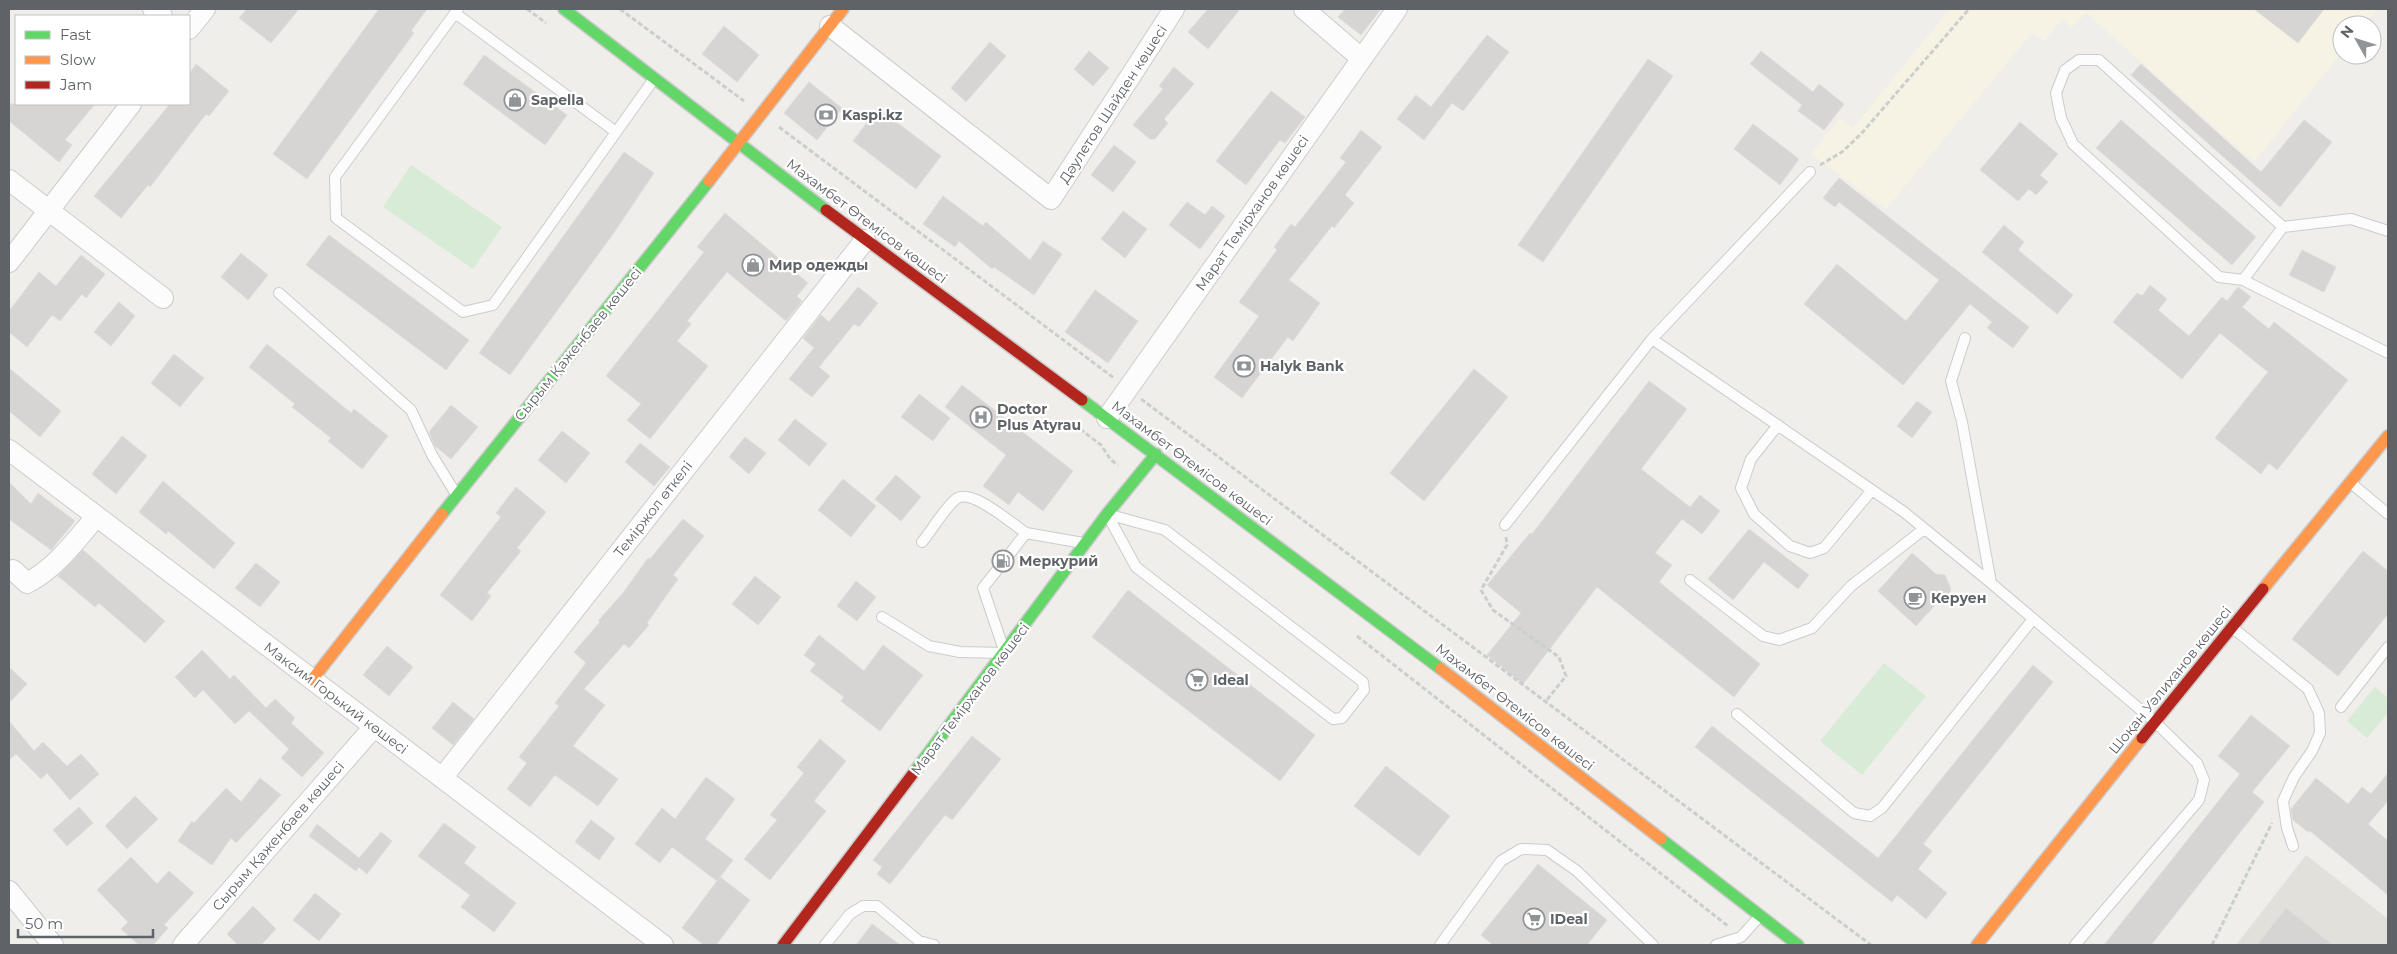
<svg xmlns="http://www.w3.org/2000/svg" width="2397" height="954" viewBox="0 0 2397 954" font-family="Montserrat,sans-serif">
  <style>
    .commercial { fill: #f7f3e4 }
    .education { fill: #e2e0da }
    .green { fill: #d8ebd6 }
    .building { fill: #d6d5d3; stroke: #deddd9 }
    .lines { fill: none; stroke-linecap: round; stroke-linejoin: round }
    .lane-casing { stroke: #cbcccc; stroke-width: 12 }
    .street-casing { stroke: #cbcccc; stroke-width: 22 }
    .fast-casing { stroke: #cacacb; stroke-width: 14 }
    .slow-casing { stroke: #cacacb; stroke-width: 14 }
    .jam-casing { stroke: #cacacb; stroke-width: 14 }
    .path { stroke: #cacfcc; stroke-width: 3; stroke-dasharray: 5 2.5; stroke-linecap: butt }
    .lane { stroke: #fdfcfc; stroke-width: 10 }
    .street { stroke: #fdfcfc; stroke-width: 20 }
    .fast { stroke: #63d668; stroke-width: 11 }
    .slow { stroke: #ff974d; stroke-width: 11 }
    .jam { stroke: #b3261e; stroke-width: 11 }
    .labels { text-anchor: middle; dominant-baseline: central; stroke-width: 4.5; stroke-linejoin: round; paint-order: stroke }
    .poi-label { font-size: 14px; font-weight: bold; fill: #5f6368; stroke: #fff; text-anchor: start }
    .street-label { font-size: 14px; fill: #5f6368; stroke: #fff }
  </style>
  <rect width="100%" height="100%" fill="#efeeea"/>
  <!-- commercial -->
  <path class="commercial" d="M1950,9H2377L2364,25H2342V52L2254,162L2086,13L2072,27L2062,19L2044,41L2032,33L1886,209L1811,154L1840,118L1853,128Z"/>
  <!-- education -->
  <path class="education" d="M2306,855L2388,919V945H2236Z"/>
  <!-- green -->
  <path class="green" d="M411,165L502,227L473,269L383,207Z
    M1884,663L1926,696L1862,775L1820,741Z
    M2375,687L2388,698V713L2367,738L2347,721Z"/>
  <!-- building -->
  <path class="building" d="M247,9H299L271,43L239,18Z
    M379,9H427L411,31L414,33L307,179L273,154Z
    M1208,9H1240L1208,49L1188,32Z
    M1345,9H1381L1361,35L1338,17Z
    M2254,9H2324L2298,43Z
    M724,26L759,55L737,82L702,54Z
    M1487,35L1509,52L1463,111L1452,103L1424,140L1397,119L1416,95L1431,107Z
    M990,42L1006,56L966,102L951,88Z
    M1089,51L1109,68L1093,86L1074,69Z
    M1761,51L1813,92L1819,84L1844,104L1824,130L1798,111L1802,105L1750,64Z
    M484,55L567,115L545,145L463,84Z
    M1648,59L1673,76L1543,262L1518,245Z
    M196,64L229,91L209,116L206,114L150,187L148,185L121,218L94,196L170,104H189V74Z
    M2141,64L2261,172L2304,120L2332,142L2280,207L2131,75Z
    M1174,67L1194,84L1164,119L1168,123L1155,139H1150L1133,125L1163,89L1159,86Z
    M809,82L842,108L817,140L784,113Z
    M1271,91L1305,117L1285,143L1280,140L1246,185L1216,161Z
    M9,104H95L65,140L72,145L59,162L9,121Z
    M878,108L941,156L916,189L853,141Z
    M2121,120L2256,237L2232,265L2096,148Z
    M2020,122L2058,154L2040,175L2048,182L2036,195L2029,189L2018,201L1980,170Z
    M1753,124L1799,159L1780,185L1734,149Z
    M1361,130L1382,147L1345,195L1354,203L1334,228L1332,226L1289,280L1320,303L1293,341L1288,337L1242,398L1214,377L1259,316L1239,302L1277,250L1274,247L1291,224L1295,227L1346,162L1340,158Z
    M1114,145L1136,162L1113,192L1091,175Z
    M624,152L654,173L613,234L510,375L479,353Z
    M1839,178L2029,327L2013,348L1987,328L1992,322L1970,304L1903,385L1804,304L1837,264L1906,321L1939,280L1839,202L1835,207L1823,198Z
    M943,196L983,226L986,222L1030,260L1043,241L1062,254L1034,295L994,267L992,269L959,241L955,247L923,224Z
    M1187,202L1205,215L1212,206L1225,216L1200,249L1169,225Z
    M1123,211L1147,229L1125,258L1101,239Z
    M725,213L808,283L797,296L802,301L786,321L727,272L687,321L691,324L677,341L708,366L650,439L627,420L641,404L606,376L704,252L697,247Z
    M2004,225L2024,242L2018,250L2073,295L2057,314L1982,252Z
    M329,235L469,340L446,370L306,265Z
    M2302,250L2336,267L2324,292L2289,275Z
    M241,253L268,275L248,300L221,277Z
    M81,255L105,274L86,298L82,294L60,321L52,315L27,347L9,332V311L39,272L56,286Z
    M2150,285L2167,299L2158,310L2189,336L2222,297L2227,301L2238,287L2251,297L2242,307L2269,329L2274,322L2348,380L2277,470L2269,463L2261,474L2215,438L2268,372L2220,333L2182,379L2113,322L2137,293L2142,296Z
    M858,287L878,303L859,327L854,324L819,367L830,376L812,397L789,379L814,348L803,338L821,315L829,322Z
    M1095,290L1138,321L1108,363L1065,332Z
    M119,302L135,316L111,346L94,332Z
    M267,344L351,413L354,409L388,436L362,469L328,441L331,438L292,407L295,404L249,367Z
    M174,354L204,378L180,407L151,383Z
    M9,368L61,411L40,437L9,411Z
    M1474,369L1508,397L1424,501L1390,473Z
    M1649,381L1687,409L1641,469L1690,507L1700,495L1720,511L1702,534L1682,519L1655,553L1672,565L1659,582L1760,664L1734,697L1597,587L1523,684L1487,655L1521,613L1487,585L1530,533L1532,534Z
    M962,385L1073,471L1043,511L1018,492L1009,505L983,486L1006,455L945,407Z
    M919,394L950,418L933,441L901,417Z
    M1917,401L1932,412L1912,438L1897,426Z
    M451,405L478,427L451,459L435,446L429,432Z
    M795,419L827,444L809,466L778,440Z
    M562,431L590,453L566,483L538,460Z
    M122,436L147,456L116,494L92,474Z
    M745,437L766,453L749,474L729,457Z
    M640,443L670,467L654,486L625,462Z
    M896,475L921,497L901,521L875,499Z
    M843,479L876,506L851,537L818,510Z
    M163,481L235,543L214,569L168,531L166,534L139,512Z
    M9,482L31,504L38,493L75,521L51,550L9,519Z
    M516,487L546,512L517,548L521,551L487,593L491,596L472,621L440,595L501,517L496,513Z
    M683,519L704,536L673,575L678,579L647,623L649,625L629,648L624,644L584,689L605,705L573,746L618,779L598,806L555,775L530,807L507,789L527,763L519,757L559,706L555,703L586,663L574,652L600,622L598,621L623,593L648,558L650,559Z
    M1749,529L1809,575L1798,589L1764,562L1733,600L1708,579Z
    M83,550L165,621L145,643L99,603L95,607L58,576Z
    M2363,551L2388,571V614L2338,676L2292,639Z
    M1912,553L1936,574L1945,575L1951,589L1947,600L1937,603L1916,626L1878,591Z
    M256,563L280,582L260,607L235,588Z
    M755,576L781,597L758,625L732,604Z
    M856,581L876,597L857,621L837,606Z
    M1128,590L1315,735L1280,781L1092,637Z
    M819,635L864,671L883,645L923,675L880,731L841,701L844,697L810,671L816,664L804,655Z
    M387,646L413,667L389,696L363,675Z
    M202,650L230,679L234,675L266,708L275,699L295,718L291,723L324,753L302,777L281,758L289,749L249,711L235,724L203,690L195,698L175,677Z
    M2033,665L2053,682L1923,844L1932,851L1918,869L1947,893L1926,919L1897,895L1892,902L1695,747L1712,726L1878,858Z
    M9,667L27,684L9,703Z
    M453,702L474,719L453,745L432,728Z
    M2251,715L2290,746L2252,792L2264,802L2151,945H2104L2240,774L2218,756Z
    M9,721L34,751L43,742L67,766L81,754L99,774L70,800L47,773L41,779L16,754L9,760Z
    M972,736L1001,759L952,820L945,815L890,884L877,874L882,867L873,860Z
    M820,739L846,761L814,801L826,811L770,880L744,859L777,820L770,815L804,773L797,767Z
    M1386,766L1450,816L1419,856L1354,806Z
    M2388,773V801L2368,824L2388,841V895L2310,831L2308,832L2293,820L2291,809L2316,778L2348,804L2362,787L2371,794Z
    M706,777L735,799L705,839L733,860L717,881L672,847L660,863L635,844L662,808L675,819Z
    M260,778L281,795L236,843L231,838L212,865L178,841L192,821L194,823L226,788L241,802Z
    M135,796L158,819L127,849L105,826Z
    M79,807L93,823L67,846L53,830Z
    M591,820L615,838L599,860L575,842Z
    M444,823L476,847L464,863L516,903L494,932L461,907L470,895L418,856Z
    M317,824L359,858L381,832L392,841L367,874L359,867L356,871L309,836Z
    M131,857L157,884L169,871L194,893L164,925L168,928L153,945H139L121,929L128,922L97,890Z
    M1538,864L1607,920L1587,945H1493L1481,935Z
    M720,877L750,900L716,945H704L682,928Z
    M315,893L341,914L319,941L293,920Z
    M253,906L276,929L261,945H238L227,934Z
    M2286,908L2333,945H2257Z
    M872,924L900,945H856Z"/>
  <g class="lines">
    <!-- lane casing -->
    <g class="lane-casing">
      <path id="lane" d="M458,9L335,177L336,218L463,312L493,305L654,79
        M455,13L616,132
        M2388,231L2351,219L2283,227L2099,60H2079L2065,70L2056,93L2061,118L2073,144L2219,277L2243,280L2388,353
        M2243,280L2283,227
        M279,293L411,410L432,455L456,494
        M1965,338L1951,381L1962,422L1991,583
        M1652,339L1810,172
        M1778,425L1751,459L1741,488L1754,514L1790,546L1810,553L1824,548L1872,490
        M2351,483L2388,514
        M1107,514L1165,530L1363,682L1364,690L1342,718L1333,719L1136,567Z
        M1505,525L1652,339L1904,512L1991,583L2155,722L2197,763L2204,780L2199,800L2075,945
        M922,542C933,529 943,510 956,499C971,487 1012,524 1026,533
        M1690,580L1763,636L1779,640L1812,628L1851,586L1924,529
        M882,617L929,646L960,652L1005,653L983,588L1026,533L1083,543
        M2233,628L2308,689L2319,713L2320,733L2312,751L2294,777L2283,801L2287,828L2293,846
        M2341,707L2388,647
        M1737,714L1854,813L1870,816L1882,808L2033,619
        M825,945L850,914L863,906H877L919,941L934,945
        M1440,945L1501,861L1521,849L1547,850L1577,871L1653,945
        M1716,945L1741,937L1759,917"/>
    </g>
    <!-- street casing -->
    <g class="street-casing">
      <path id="street" d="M153,9L162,16
        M1304,9L1362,59
        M830,26L1051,199L1174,9
        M189,29L205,9
        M9,180L163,298
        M9,262L131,104
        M1107,418L1397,9
        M9,450L663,945
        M13,570L27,583C55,569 76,540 96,517
        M442,778L865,240
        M9,891L53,945
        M183,945L373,728"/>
    </g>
    <!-- fast casing -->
    <g class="fast-casing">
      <path id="fast" d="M564,9L826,210
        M1082,400L1441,669
        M442,514L709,181
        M915,771L1107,514L1156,454
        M1661,839L1798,945"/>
    </g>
    <!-- slow casing -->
    <g class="slow-casing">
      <path id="slow" d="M709,181L843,9
        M2263,589L2388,436
        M1441,669L1661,839
        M312,680L442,514
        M1977,945L2142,738"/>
    </g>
    <!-- jam casing -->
    <g class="jam-casing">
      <path id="jam" d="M826,210L1082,400
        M2142,738L2263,589
        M783,945L915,771"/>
    </g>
    <!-- path -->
    <path class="path" d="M527,9L546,23
      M620,9L744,101
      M779,127L1114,378
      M1820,165L1842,152L1861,134L1969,9
      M1141,399L1871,945
      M1080,429L1101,445L1111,460L1118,465
      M1506,537L1507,545L1481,590L1493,610L1559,657L1566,676L1546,701
      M1357,636L1728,926
      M2212,945L2272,823"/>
    <!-- lane -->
    <use href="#lane" class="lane"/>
    <!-- street -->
    <use href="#street" class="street"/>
    <!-- fast -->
    <use href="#fast" class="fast"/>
    <!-- slow -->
    <use href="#slow" class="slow"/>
    <!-- jam -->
    <use href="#jam" class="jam"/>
  </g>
  <!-- icons -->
  <defs>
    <g id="shop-ring" transform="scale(1.125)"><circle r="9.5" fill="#fff" stroke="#919496" stroke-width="1.5"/><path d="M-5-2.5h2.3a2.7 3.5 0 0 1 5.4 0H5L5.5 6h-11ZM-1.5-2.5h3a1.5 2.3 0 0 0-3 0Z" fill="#919496"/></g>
    <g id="bank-ring" transform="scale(1.125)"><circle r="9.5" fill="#fff" stroke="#919496" stroke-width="1.5"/><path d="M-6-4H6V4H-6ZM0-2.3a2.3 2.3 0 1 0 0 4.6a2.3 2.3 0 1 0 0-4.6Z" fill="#919496"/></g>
    <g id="hospital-ring" transform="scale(1.125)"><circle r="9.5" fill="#fff" stroke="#919496" stroke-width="1.5"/><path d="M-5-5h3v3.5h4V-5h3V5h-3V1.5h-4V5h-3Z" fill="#919496"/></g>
    <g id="fuel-ring" transform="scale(1.125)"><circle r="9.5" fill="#fff" stroke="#919496" stroke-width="1.5"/><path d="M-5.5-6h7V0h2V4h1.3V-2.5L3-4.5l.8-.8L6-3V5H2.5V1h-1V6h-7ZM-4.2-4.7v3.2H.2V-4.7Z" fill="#919496"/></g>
    <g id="cafe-ring" transform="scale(1.125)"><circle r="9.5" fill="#fff" stroke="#919496" stroke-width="1.5"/><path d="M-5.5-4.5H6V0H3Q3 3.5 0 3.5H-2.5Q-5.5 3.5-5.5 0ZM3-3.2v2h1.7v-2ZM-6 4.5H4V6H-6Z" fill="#919496"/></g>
    <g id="supermarket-ring" transform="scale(1.125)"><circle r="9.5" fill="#fff" stroke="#919496" stroke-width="1.5"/><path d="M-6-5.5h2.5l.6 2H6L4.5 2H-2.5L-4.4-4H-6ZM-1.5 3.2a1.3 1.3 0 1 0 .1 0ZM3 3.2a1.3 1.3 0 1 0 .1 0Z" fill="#919496"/></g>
  </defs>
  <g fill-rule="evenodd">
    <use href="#shop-ring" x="515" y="100"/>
    <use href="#bank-ring" x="826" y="115"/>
    <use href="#shop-ring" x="753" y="265"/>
    <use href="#bank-ring" x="1244" y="366"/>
    <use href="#hospital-ring" x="981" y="417"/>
    <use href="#fuel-ring" x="1003" y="561"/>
    <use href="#cafe-ring" x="1915" y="598"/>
    <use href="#supermarket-ring" x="1197" y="680"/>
    <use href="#supermarket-ring" x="1534" y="919"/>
  </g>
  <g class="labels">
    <!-- poi labels -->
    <g class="poi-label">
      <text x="531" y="100">Sapella</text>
      <text x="842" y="115">Kaspi.kz</text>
      <text x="769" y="265">Мир одежды</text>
      <text x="1260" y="366">Halyk Bank</text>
      <text x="997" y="409">Doctor<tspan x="997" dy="16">Plus Atyrau</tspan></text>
      <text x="1019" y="561">Меркурий</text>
      <text x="1931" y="598">Керуен</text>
      <text x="1213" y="680">Ideal</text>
      <text x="1550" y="919">IDeal</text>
    </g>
    <!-- street labels -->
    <g class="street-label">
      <text transform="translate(1113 104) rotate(-57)">Дәулетов Шайден көшесі</text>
      <text transform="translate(1252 213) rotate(-55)">Марат Темірханов көшесі</text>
      <text transform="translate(867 221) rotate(37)">Махамбет Өтемісов көшесі</text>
      <text transform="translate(578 344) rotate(-51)">Сырым Қаженбаев көшесі</text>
      <text transform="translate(1192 463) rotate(37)">Махамбет Өтемісов көшесі</text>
      <text transform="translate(653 509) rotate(-52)">Теміржол өткелі</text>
      <text transform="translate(2170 680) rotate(-51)">Шоқан Уәлиханов көшесі</text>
      <text transform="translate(336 698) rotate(37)">Максим Горький көшесі</text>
      <text transform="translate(970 699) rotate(-53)">Марат Темірханов көшесі</text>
      <text transform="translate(1515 707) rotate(38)">Махамбет Өтемісов көшесі</text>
      <text transform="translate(278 836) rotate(-49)">Сырым Қаженбаев көшесі</text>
    </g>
  </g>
  <!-- border -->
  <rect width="2397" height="954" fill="none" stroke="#5f6368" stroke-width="20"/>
  <!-- legend -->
  <rect x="15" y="15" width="175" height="90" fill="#ffffff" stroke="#bfc1c3"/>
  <rect x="25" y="31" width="25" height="8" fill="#63d668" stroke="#bfc1c3"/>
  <text x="60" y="40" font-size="15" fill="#5f6368">Fast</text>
  <rect x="25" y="56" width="25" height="8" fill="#ff974d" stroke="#bfc1c3"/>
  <text x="60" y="65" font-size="15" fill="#5f6368">Slow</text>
  <rect x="25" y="81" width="25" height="8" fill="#b3261e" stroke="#bfc1c3"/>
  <text x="60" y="90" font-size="15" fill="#5f6368">Jam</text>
  <!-- north arrow -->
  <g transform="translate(2357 40) rotate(309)"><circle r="24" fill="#ffffff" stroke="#bfc1c3"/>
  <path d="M0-4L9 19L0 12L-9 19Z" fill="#919496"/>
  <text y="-8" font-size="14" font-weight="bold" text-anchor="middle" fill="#5f6368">N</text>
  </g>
  <!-- scale -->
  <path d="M18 929v8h135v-8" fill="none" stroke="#5f6368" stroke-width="2.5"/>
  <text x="25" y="929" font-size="15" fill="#5f6368" stroke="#ffffff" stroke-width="4" paint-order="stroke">50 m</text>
</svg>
